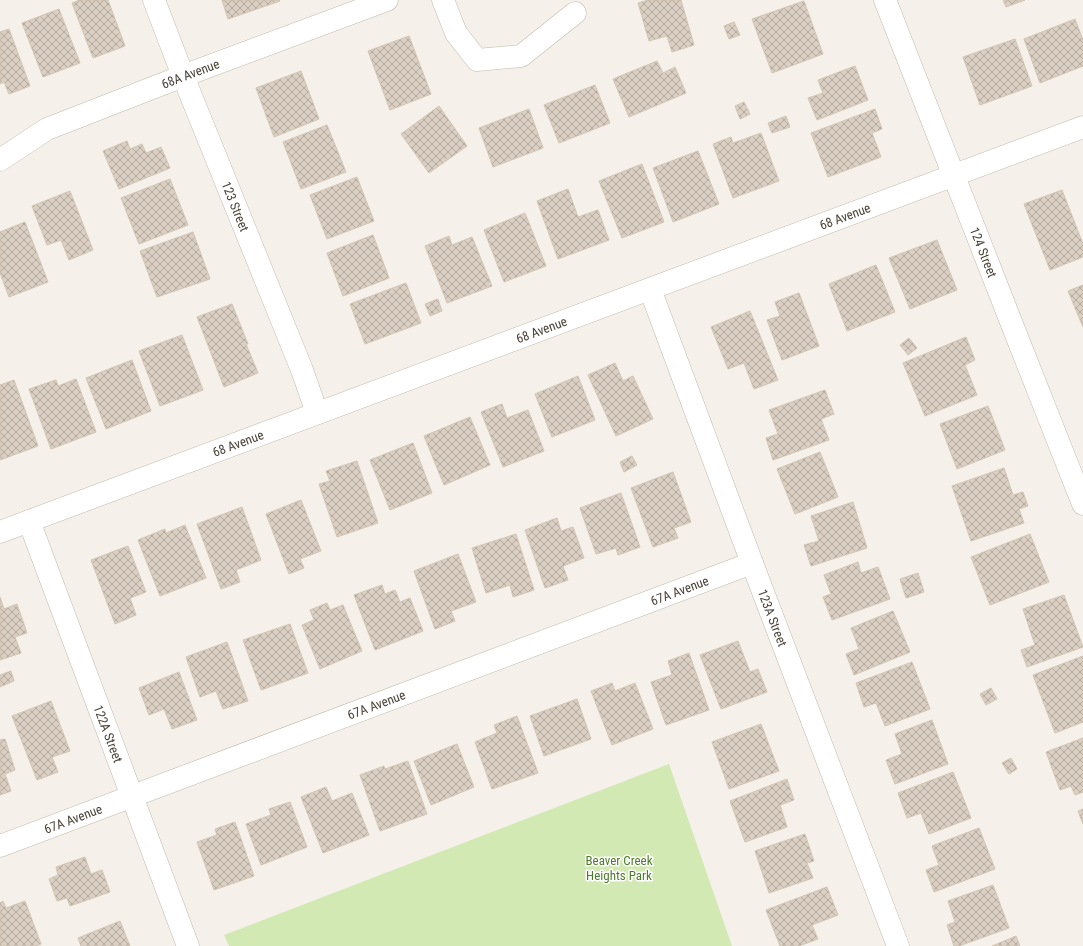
<svg xmlns="http://www.w3.org/2000/svg" width="1083" height="946" viewBox="0 0 1083 946" font-family="'Roboto Condensed',sans-serif">
  <style>
    .green { fill: #d3e9b3 }
    .building { fill: url(#building-cross-hatch); stroke: #d2c4b2 }
    .lines { fill: none; stroke-linecap: round; stroke-linejoin: round }
    .minor-casing { stroke: #c1b9ac; stroke-width: 23 }
    .minor { stroke: #fff; stroke-width: 22 }
    .labels { text-anchor: middle; dominant-baseline: central; stroke-width: 3; stroke-linejoin: round; paint-order: stroke }
    .street-label { font-size: 13px; fill: #494238; stroke: #fff }
    .park-label { font-size: 13px; fill: #4c7c29; stroke: #fff }
  </style>
  <defs>
    <pattern id="building-cross-hatch" width="8" height="8" patternUnits="userSpaceOnUse"><rect width="8" height="8" fill="#dacfc2"/><path d="M0 0l8 8M0 8l8-8" fill="none" stroke="#b3aa9f"/></pattern>
  </defs>
  <rect width="100%" height="100%" fill="#f5f1ea"/>
  <!-- green -->
  <path class="green" d="M669,764L732,946H229L224,935Z"/>
  <!-- building -->
  <path class="building" d="M79,0H108L125,46L93,58L72,3Z
    M222,0H279L280,1L228,19Z
    M648,0H681L694,45L672,52L667,36L649,41L638,3Z
    M1003,0H1025L1006,7Z
    M804,1L823,54L772,73L752,19Z
    M59,9L80,63L43,77L22,23Z
    M1075,19L1083,40V66L1040,83L1024,39Z
    M734,22L740,35L729,39L724,26Z
    M9,29L30,86L9,94L4,82L0,84V32Z
    M409,36L431,94L390,110L368,51Z
    M1015,39L1032,86L980,105L963,57Z
    M657,61L663,73L675,67L686,93L629,117L613,79Z
    M855,66L868,100L817,120L808,98L823,93L818,80Z
    M301,71L319,119L274,137L256,88Z
    M595,85L610,123L559,143L544,105Z
    M744,102L750,114L740,119L735,106Z
    M439,106L467,146L429,173L401,134Z
    M529,109L543,148L493,167L479,128Z
    M875,109L882,129L872,133L881,157L828,177L811,133Z
    M786,116L790,127L772,133L768,123Z
    M327,125L346,172L301,189L283,142Z
    M761,133L779,181L733,198L713,144L731,137L733,143Z
    M127,141L130,149L142,144L146,153L161,147L170,168L119,189L103,151Z
    M698,151L719,204L673,222L653,168Z
    M642,164L664,222L622,238L599,181Z
    M357,177L374,221L327,239L310,195Z
    M170,179L188,225L139,244L121,198Z
    M568,189L578,217L598,210L609,240L558,259L537,201Z
    M1062,190L1083,244V257L1050,270L1024,204Z
    M70,191L93,250L69,260L61,240L47,245L32,206Z
    M525,213L546,266L504,282L484,230Z
    M25,222L48,282L9,297L0,273V232Z
    M193,232L210,279L157,297L140,251Z
    M373,235L389,278L343,296L327,253Z
    M449,236L452,245L472,237L492,286L447,303L425,246Z
    M937,240L957,290L910,309L889,258Z
    M876,265L895,312L847,331L829,284Z
    M406,283L421,323L365,344L350,304Z
    M1083,285V327L1068,291Z
    M799,293L819,346L782,360L767,320L780,316L775,302Z
    M438,299L442,311L430,316L425,304Z
    M232,304L248,344H246L258,373L224,387L197,317Z
    M750,311L778,380L754,389L744,363L728,369L711,327Z
    M182,335L203,390L160,406L139,351Z
    M966,337L975,360L965,365L977,395L925,416L903,363Z
    M909,338L917,348L908,355L900,345Z
    M132,360L151,411L106,429L86,378Z
    M615,363L623,381L633,376L653,419L616,436L588,375Z
    M578,376L595,420L552,437L535,394Z
    M76,379L96,432L51,449L29,389L56,380L58,386Z
    M14,380L38,446L0,460V385Z
    M825,390L834,414L821,419L829,440L773,460L766,438L778,434L769,410Z
    M502,404L507,418L528,410L544,451L503,467L481,412Z
    M988,406L1005,450L957,469L940,424Z
    M470,417L490,465L444,485L424,436Z
    M413,443L432,493L390,510L370,460Z
    M820,452L838,497L795,514L777,469Z
    M632,456L637,465L624,472L620,462Z
    M357,461L378,523L337,537L319,484L330,481L326,471Z
    M1004,468L1013,495L1023,492L1028,506L1019,509L1024,523L971,541L952,486Z
    M673,472L691,522L674,528L678,538L653,547L631,488Z
    M621,493L640,547L618,555L616,548L596,554L580,508Z
    M301,500L321,551L300,559L304,568L289,574L266,514Z
    M853,502L867,548L811,566L804,545L819,541L811,516Z
    M242,507L261,560L236,570L240,582L221,589L197,524Z
    M557,518L561,531L573,527L584,558L563,566L568,580L545,588L525,530Z
    M185,525L206,578L160,596L138,540L165,529L166,533Z
    M516,534L534,590L513,597L510,585L486,593L472,548Z
    M1030,534L1049,582L990,605L971,557Z
    M128,546L146,592L130,598L136,615L115,624L91,560Z
    M458,554L476,602L451,611L455,621L435,629L414,571Z
    M858,562L861,573L878,567L890,599L832,620L823,597L831,594L824,575Z
    M918,573L924,592L906,598L900,579Z
    M382,585L385,594L395,590L400,602L410,598L423,631L375,650L354,595Z
    M1064,595L1083,647L1027,667L1021,650L1035,645L1023,609Z
    M0,597L4,609L17,604L27,633L15,637L21,653L0,660Z
    M327,603L330,610L343,605L362,651L320,669L302,625L314,620L310,610Z
    M893,611L910,652L854,675L846,654L859,649L851,628Z
    M290,624L308,673L261,690L243,640Z
    M738,641L750,672L758,669L767,692L721,709L700,655Z
    M227,642L248,701L223,709L216,691L200,697L186,657Z
    M689,653L709,710L666,725L651,682L672,675L668,661Z
    M1083,656V722L1055,733L1033,675Z
    M912,662L930,709L885,726L876,703L864,707L856,683Z
    M11,671L14,681L0,687V675Z
    M179,672L197,720L172,729L164,709L149,715L139,688Z
    M612,683L615,691L635,683L653,729L612,745L591,691Z
    M991,688L997,699L986,705L980,694Z
    M577,699L591,739L544,756L530,716Z
    M51,701L70,751L52,757L58,772L37,780L12,716Z
    M517,716L538,773L492,789L475,742L497,733L494,725Z
    M932,720L948,764L895,784L886,760L902,754L895,734Z
    M761,724L779,771L729,789L712,742Z
    M1083,738V792L1075,795L1071,786L1060,790L1046,752Z
    M5,739L15,770L5,774L11,791L0,795V740Z
    M457,744L474,787L431,805L414,761Z
    M1011,758L1017,769L1009,774L1002,763Z
    M408,761L427,814L380,831L360,775L384,766L385,769Z
    M953,772L971,818L929,834L921,813L907,818L898,793Z
    M787,779L794,800L780,805L787,827L745,842L730,801Z
    M326,787L332,801L352,793L369,835L323,853L301,797Z
    M290,802L307,847L261,865L246,824L271,815L269,809Z
    M1083,809V824L1078,811Z
    M235,822L254,876L214,890L197,842L217,835L215,829Z
    M979,828L995,869L934,892L926,870L939,865L932,846Z
    M805,834L814,861L807,863L813,878L769,893L755,851Z
    M85,857L91,874L102,870L110,892L70,906L67,898L57,901L49,879L58,875L56,867Z
    M993,885L1009,928L959,946H954L947,925L955,922L948,901Z
    M827,887L838,915L812,925L818,939L799,946H780L766,910Z
    M3,901L6,908L25,901L41,944L36,946H0V903Z
    M120,921L130,946H81L78,938Z
    M1016,936L1020,946H992Z"/>
  <g class="lines">
    <!-- minor casing -->
    <g class="minor-casing">
      <g id="minor">
        <path id="s1" d="M154,0L183,76L302,370L317,413"/>
        <path d="M443,0L456,33L477,60L521,56L575,13"/>
        <path id="s2" d="M885,0L1015,332L1083,504"/>
        <path id="s3" d="M0,160L47,129L183,76L387,0"/>
        <path id="s4" d="M650,289L752,563L898,946"/>
        <path id="s5" d="M29,521L188,946"/>
        <path id="s6" d="M0,532L1083,127"/>
        <path id="s7" d="M0,846L752,563"/>
      </g>
    </g>
    <!-- minor -->
    <use href="#minor" class="minor"/>
  </g>
  <g class="labels">
    <!-- street labels -->
    <g class="street-label">
      <text stroke="none"><textPath href="#s3" startOffset="210">68A Avenue</textPath></text>
      <text stroke="none"><textPath href="#s1" startOffset="222">123 Street</textPath></text>
      <text stroke="none"><textPath href="#s6" startOffset="902">68 Avenue</textPath></text>
      <text stroke="none"><textPath href="#s2" startOffset="271">124 Street</textPath></text>
      <text stroke="none"><textPath href="#s6" startOffset="578">68 Avenue</textPath></text>
      <text stroke="none"><textPath href="#s6" startOffset="254">68 Avenue</textPath></text>
      <text stroke="none"><textPath href="#s7" startOffset="726">67A Avenue</textPath></text>
      <text stroke="none"><textPath href="#s4" startOffset="351">123A Street</textPath></text>
      <text stroke="none"><textPath href="#s7" startOffset="402">67A Avenue</textPath></text>
      <text stroke="none"><textPath href="#s5" startOffset="227">122A Street</textPath></text>
      <text stroke="none"><textPath href="#s7" startOffset="78">67A Avenue</textPath></text>
    </g>
    <!-- park labels -->
    <g class="park-label">
      <text x="619" y="860">Beaver Creek<tspan x="619" dy="15">Heights Park</tspan></text>
    </g>
  </g>
</svg>
